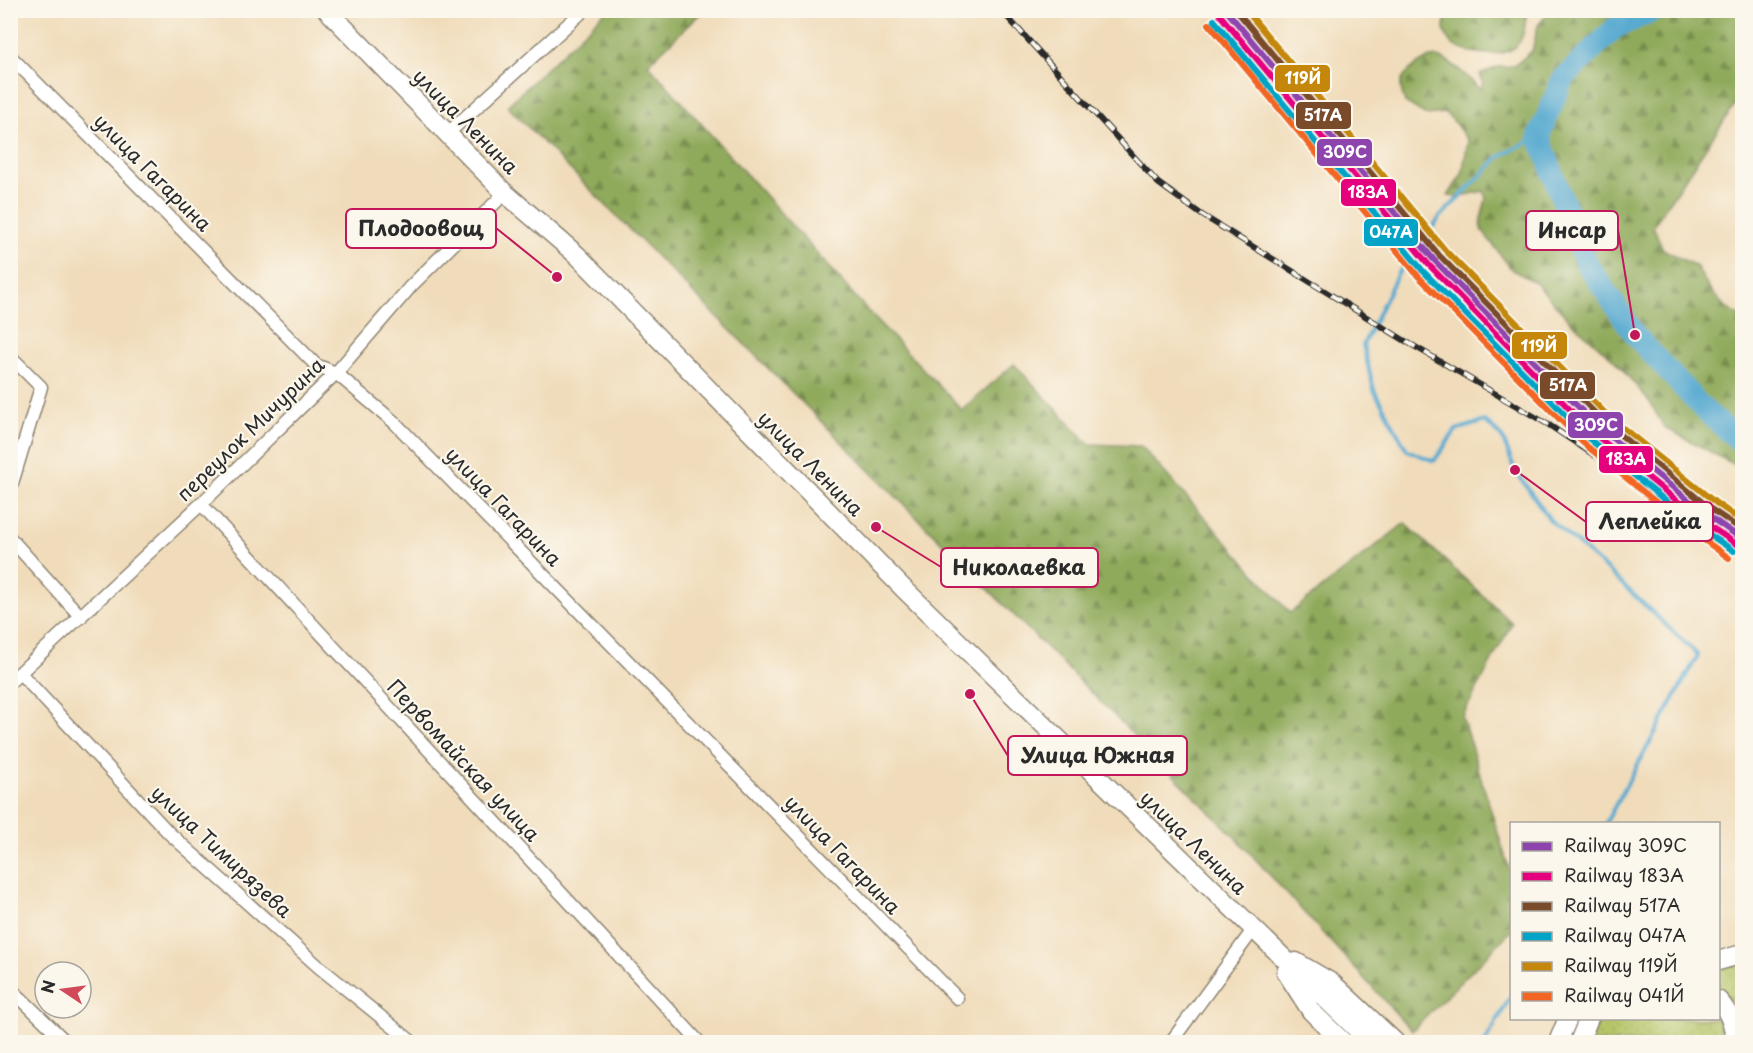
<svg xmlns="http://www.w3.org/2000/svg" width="1753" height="1053" viewBox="0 0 1753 1053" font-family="'Playpen Sans',sans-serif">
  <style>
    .grass { fill: url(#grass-dots); stroke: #70784a; stroke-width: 1.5 }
    .forest { fill: url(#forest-firs); stroke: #5e6a44; stroke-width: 1.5 }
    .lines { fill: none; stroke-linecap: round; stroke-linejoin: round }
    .stream { stroke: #55a9d0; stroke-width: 4 }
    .river { stroke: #55a9d0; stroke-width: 22 }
    .street-casing { stroke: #8e8472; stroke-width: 15 }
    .secondary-casing { stroke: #8e8472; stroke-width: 21 }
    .primary-casing { stroke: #8e8472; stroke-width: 22 }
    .street { stroke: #fff; stroke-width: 12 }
    .secondary { stroke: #fff; stroke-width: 18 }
    .primary { stroke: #fff; stroke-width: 20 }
    .rail-casing { stroke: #2b2b2b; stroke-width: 6 }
    .rail { stroke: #fbf7ec; stroke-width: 4; stroke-dasharray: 11; stroke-linecap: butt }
    .rail-1-casing { stroke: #fbf7ec; stroke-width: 10 }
    .rail-2-casing { stroke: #fbf7ec; stroke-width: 10 }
    .rail-3-casing { stroke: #fbf7ec; stroke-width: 10 }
    .rail-4-casing { stroke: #fbf7ec; stroke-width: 10 }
    .rail-5-casing { stroke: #fbf7ec; stroke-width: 10 }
    .rail-6-casing { stroke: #fbf7ec; stroke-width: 10 }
    .rail-1 { stroke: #8e44ad; stroke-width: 6 }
    .rail-2 { stroke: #e5007d; stroke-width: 6 }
    .rail-3 { stroke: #7a4b2a; stroke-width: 6 }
    .rail-4 { stroke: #02a3c6; stroke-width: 6 }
    .rail-5 { stroke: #c4870b; stroke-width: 6 }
    .rail-6 { stroke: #f26522; stroke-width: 6 }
    .labels { text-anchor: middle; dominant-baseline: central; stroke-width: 4.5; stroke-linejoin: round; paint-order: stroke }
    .street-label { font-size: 20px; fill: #2b2b2b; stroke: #fbf7ec }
    .leader { fill: none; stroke: #c2185b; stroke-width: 2 }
    .callout-dot { fill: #c2185b; stroke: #fbf7ec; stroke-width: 2 }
    .callout { fill: #fbf7ec; stroke: #c2185b; stroke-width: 2 }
    .callout-label { font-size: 21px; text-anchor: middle; font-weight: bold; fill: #2b2b2b }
    .line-badge { stroke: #fbf7ec; stroke-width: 2 }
    .badge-label { font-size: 16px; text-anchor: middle; font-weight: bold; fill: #fff }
  </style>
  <defs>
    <pattern id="grass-dots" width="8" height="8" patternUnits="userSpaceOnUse" patternTransform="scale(1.5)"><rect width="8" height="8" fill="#b5c568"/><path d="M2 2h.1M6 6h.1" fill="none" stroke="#9ca95a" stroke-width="1.8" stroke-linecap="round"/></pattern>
    <pattern id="forest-firs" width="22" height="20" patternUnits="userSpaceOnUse" patternTransform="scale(1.5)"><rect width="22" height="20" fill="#90aa5c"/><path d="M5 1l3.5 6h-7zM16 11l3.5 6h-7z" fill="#768b4c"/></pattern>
  </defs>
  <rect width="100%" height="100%" fill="#fbf7ec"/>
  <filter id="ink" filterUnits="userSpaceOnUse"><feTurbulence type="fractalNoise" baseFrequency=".0167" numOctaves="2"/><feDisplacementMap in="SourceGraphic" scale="12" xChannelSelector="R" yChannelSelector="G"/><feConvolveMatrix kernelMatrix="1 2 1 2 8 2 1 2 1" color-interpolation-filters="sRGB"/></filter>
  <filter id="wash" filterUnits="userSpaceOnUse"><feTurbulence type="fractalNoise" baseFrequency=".008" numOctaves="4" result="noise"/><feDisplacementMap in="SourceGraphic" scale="24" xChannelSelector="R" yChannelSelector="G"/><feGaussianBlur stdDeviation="1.35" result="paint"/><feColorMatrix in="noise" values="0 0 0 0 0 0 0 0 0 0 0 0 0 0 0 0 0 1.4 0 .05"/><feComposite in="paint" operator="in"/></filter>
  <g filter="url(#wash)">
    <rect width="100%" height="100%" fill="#f0dcba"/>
    <!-- grass -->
    <path class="grass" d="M1742,964V1011L1737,1010L1729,997L1719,988V968Z
      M1601,1018L1718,1019L1724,1042H1589Z"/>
    <!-- forest -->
    <path class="forest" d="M607,10L703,11L648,64L868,311L962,410L1014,364L1089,444L1141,446L1290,613L1405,523L1512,623L1462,717L1511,875V931L1412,1031L1236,838L507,106Z
      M1448,11L1449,10L1527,11C1525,22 1525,38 1516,46C1505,58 1466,55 1453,45C1450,43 1445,34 1444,29C1443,24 1447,16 1448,11Z
      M1550,11H1742V94L1653,226L1663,249L1697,267L1709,289L1726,308L1742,318V469L1664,427L1649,401L1614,360L1568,319L1535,282L1512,270L1481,229V219L1486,199L1484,191L1457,197L1448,196L1462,174L1468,141L1452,119L1445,113L1426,115L1405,102C1403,96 1400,89 1401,84C1403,71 1428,54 1441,58C1455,63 1471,81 1481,90L1483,82L1480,74L1498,67L1514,66L1532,51L1538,25Z"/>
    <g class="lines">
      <!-- stream -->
      <path class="stream" d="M1539,136L1499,157L1441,216L1397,275L1363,345L1374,390L1407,450L1434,461L1456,430L1485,421L1502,437L1515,470L1550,520L1604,567L1698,655L1605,824
        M1485,1042L1512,994"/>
      <!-- river -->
      <path class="river" d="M1655,10L1615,28L1562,80L1539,136L1585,261L1635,335L1703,409L1742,443"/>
    </g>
  </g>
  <g filter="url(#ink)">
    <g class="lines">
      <!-- street casing -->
      <g class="street-casing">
        <path id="street" d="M10,56L316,365L336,373L394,422L957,998
          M448,133L584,10
          M10,356L41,387L10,490
          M201,504L699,1042
          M10,538L81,617
          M20,673L169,833L319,967L412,1042
          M10,682L201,504L336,373L411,286L505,193
          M10,988L66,1042
          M1171,1042L1253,930"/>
      </g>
      <!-- secondary casing -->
      <g class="secondary-casing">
        <path id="secondary" d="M327,10L505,193L578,256L903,588L1370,1042
          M1718,961L1742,954
          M1296,962L1332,983L1395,1042
          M1286,972L1311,1011L1343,1042
          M1718,1000C1729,1012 1735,1026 1735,1042
          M1558,1042L1568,1018
          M1579,1042L1589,1018"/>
      </g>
      <!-- primary casing -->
      <g class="primary-casing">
        <path id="primary" d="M1740,1042L1742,1034"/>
      </g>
      <!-- street -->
      <use href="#street" class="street"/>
      <!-- secondary -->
      <use href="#secondary" class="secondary"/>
      <!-- primary -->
      <use href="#primary" class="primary"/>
      <!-- rail casing -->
      <g class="rail-casing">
        <path id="rail" d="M1001,10L1158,183L1202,215L1407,342L1549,425L1742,554"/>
      </g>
      <!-- rail -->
      <use href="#rail" class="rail"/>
      <!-- rail-1 casing -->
      <g class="rail-1-casing">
        <path id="rail-1" d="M1226,10L1434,260L1597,426L1707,515L1742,539"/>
      </g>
      <!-- rail-2 casing -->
      <g class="rail-2-casing">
        <path id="rail-2" d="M1220,15L1429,265L1592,432L1702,521L1738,545"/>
      </g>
      <!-- rail-3 casing -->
      <g class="rail-3-casing">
        <path id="rail-3" d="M1236,10L1439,255L1602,420L1711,509L1742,530"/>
      </g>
      <!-- rail-4 casing -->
      <g class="rail-4-casing">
        <path id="rail-4" d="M1214,20L1423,271L1588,438L1698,527L1734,551"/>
      </g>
      <!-- rail-5 casing -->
      <g class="rail-5-casing">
        <path id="rail-5" d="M1246,10L1445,250L1607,415L1716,503L1742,521"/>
      </g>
      <!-- rail-6 casing -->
      <g class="rail-6-casing">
        <path id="rail-6" d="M1209,24L1418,276L1583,443L1693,532L1729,558"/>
      </g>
      <!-- rail-1 -->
      <use href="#rail-1" class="rail-1"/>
      <!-- rail-2 -->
      <use href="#rail-2" class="rail-2"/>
      <!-- rail-3 -->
      <use href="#rail-3" class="rail-3"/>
      <!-- rail-4 -->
      <use href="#rail-4" class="rail-4"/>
      <!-- rail-5 -->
      <use href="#rail-5" class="rail-5"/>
      <!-- rail-6 -->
      <use href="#rail-6" class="rail-6"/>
    </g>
  </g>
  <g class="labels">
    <!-- street labels -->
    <g class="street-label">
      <text transform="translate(466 121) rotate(45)">улица Ленина</text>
      <text transform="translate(153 172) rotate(45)">улица Гагарина</text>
      <text transform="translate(250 429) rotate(-44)">переулок Мичурина</text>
      <text transform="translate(811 463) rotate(45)">улица Ленина</text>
      <text transform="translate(504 506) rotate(46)">улица Гагарина</text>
      <text transform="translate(464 760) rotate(47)">Первомайская улица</text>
      <text transform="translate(1194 842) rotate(44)">улица Ленина</text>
      <text transform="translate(222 851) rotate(43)">улица Тимирязева</text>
      <text transform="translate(843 854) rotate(46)">улица Гагарина</text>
    </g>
  </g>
  <!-- callouts -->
  <path class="leader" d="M557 277L496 228M1635 335L1618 230M1515 470L1586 522M876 527L941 567M970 694L1008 756"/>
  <g class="callout-dot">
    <circle cx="557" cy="277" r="6"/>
    <circle cx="1635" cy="335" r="6"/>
    <circle cx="1515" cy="470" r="6"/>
    <circle cx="876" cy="527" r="6"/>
    <circle cx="970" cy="694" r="6"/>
  </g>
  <g class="callout">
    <rect x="346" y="209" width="150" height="39" rx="6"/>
    <rect x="1526" y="211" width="92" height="39" rx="6"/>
    <rect x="1586" y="502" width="127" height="39" rx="6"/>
    <rect x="941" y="548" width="157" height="39" rx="6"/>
    <rect x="1008" y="736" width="179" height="39" rx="6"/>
  </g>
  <g class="callout-label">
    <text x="421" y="236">Плодоовощ</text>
    <text x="1572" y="238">Инсар</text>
    <text x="1650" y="529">Леплейка</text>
    <text x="1019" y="575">Николаевка</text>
    <text x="1098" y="763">Улица Южная</text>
  </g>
  <g class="line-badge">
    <rect x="1274" y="64" width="57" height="29" rx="6" fill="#c4870b"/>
    <rect x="1295" y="101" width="57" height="29" rx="6" fill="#7a4b2a"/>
    <rect x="1316" y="138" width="57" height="29" rx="6" fill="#8e44ad"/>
    <rect x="1340" y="178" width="57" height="29" rx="6" fill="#e5007d"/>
    <rect x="1363" y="218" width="56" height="29" rx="6" fill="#02a3c6"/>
    <rect x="1511" y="331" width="57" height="29" rx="6" fill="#c4870b"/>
    <rect x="1539" y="371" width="57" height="29" rx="6" fill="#7a4b2a"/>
    <rect x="1567" y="411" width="57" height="28" rx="6" fill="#8e44ad"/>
    <rect x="1598" y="445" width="56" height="29" rx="6" fill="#e5007d"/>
  </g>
  <g class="badge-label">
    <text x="1303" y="84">119Й</text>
    <text x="1323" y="121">517А</text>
    <text x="1345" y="158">309С</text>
    <text x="1368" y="198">183А</text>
    <text x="1391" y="238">047А</text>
    <text x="1539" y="352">119Й</text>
    <text x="1568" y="391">517А</text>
    <text x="1596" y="431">309С</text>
    <text x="1626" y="465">183А</text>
  </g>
  <!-- margin -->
  <rect width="1753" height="1053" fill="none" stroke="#fbf7ec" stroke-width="36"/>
  <!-- legend -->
  <rect x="1510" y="822" width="210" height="198" fill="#fbf7ec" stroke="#a8a59f" stroke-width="1.5"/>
  <rect x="1522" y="842" width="30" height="9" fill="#8e44ad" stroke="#a8a59f" stroke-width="1.5"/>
  <text x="1564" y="852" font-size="18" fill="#2b2b2b">Railway 309С</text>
  <rect x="1522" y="872" width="30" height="9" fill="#e5007d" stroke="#a8a59f" stroke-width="1.5"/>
  <text x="1564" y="882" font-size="18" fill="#2b2b2b">Railway 183А</text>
  <rect x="1522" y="902" width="30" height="9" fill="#7a4b2a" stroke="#a8a59f" stroke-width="1.5"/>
  <text x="1564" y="912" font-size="18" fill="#2b2b2b">Railway 517А</text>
  <rect x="1522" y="932" width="30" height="9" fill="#02a3c6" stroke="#a8a59f" stroke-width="1.5"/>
  <text x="1564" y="942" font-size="18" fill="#2b2b2b">Railway 047А</text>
  <rect x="1522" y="962" width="30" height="9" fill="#c4870b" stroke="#a8a59f" stroke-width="1.5"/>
  <text x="1564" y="972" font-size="18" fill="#2b2b2b">Railway 119Й</text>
  <rect x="1522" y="992" width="30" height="9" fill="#f26522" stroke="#a8a59f" stroke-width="1.5"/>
  <text x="1564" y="1002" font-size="18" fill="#2b2b2b">Railway 041Й</text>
  <!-- north arrow -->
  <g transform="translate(63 990) rotate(283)"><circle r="28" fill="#fbf7ec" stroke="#a8a59f" stroke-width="1.5"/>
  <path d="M0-4.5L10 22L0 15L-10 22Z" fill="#d1495b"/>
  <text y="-9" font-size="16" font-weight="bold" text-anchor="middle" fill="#2b2b2b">N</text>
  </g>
</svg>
